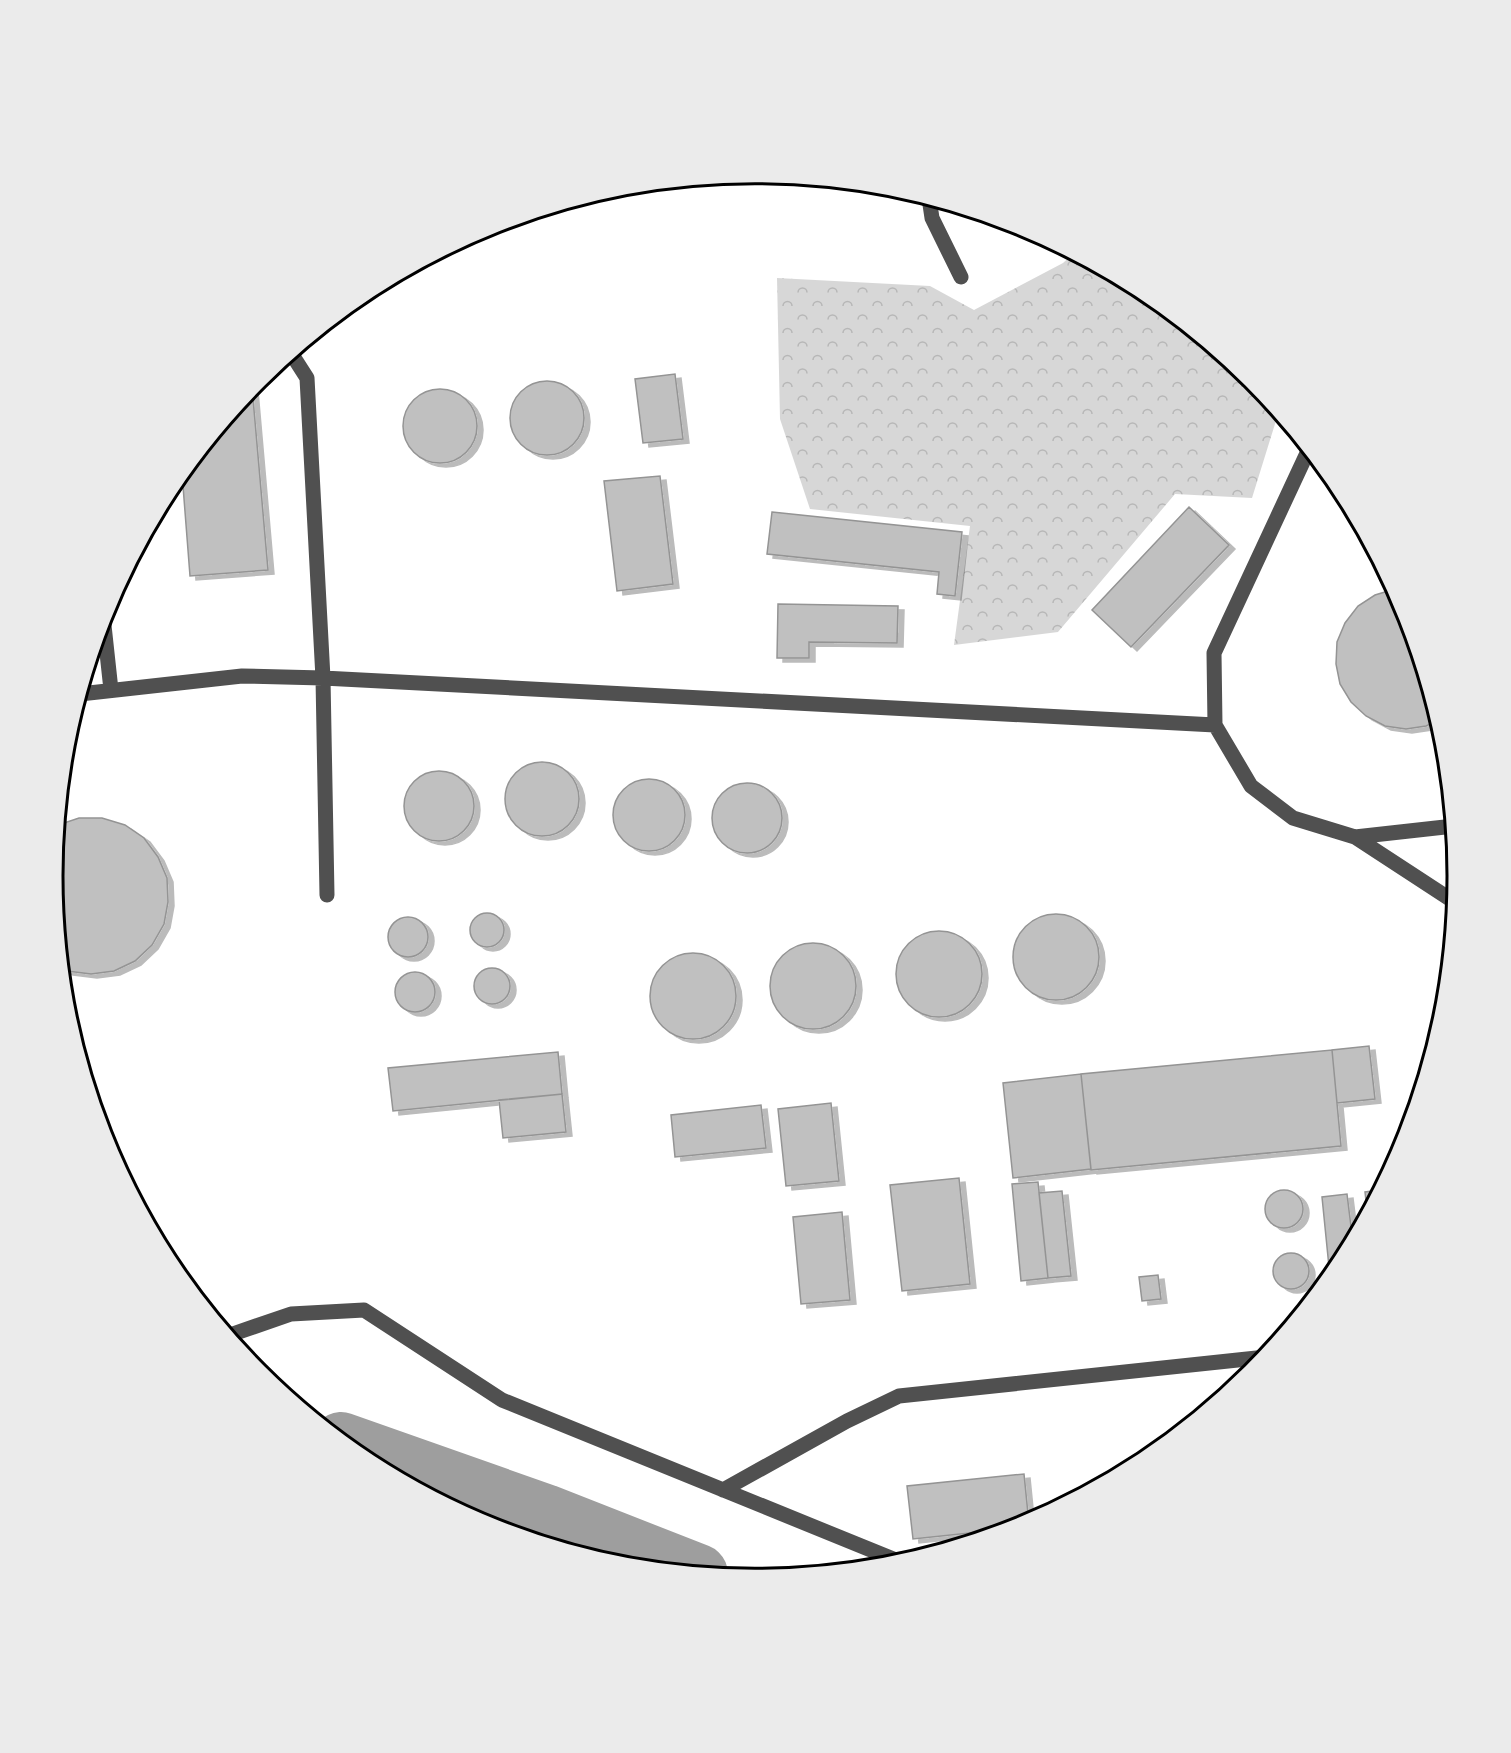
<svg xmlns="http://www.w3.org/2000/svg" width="1511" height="1753" viewBox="0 0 1511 1753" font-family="Lato,sans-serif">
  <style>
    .forest { fill: url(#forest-crowns) }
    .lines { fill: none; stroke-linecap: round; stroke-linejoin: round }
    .river { stroke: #9e9e9e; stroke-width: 60 }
    .building { fill: #c0c0c0; stroke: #949494; stroke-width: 1.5; filter: url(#shadow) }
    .minor { stroke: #505050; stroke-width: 15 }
    .rim { fill: none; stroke: #000; stroke-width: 3 }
  </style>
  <defs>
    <pattern id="forest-crowns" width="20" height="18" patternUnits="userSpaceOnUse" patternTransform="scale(1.5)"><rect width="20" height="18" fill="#d7d7d7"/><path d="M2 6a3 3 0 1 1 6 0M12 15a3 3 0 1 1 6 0" fill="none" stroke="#b7b7b7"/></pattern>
    <filter id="shadow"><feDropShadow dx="6" dy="4" stdDeviation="0" flood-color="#0004"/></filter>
  </defs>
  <rect width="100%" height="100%" fill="#fff"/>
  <!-- forest -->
  <path class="forest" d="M1074,253L1146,292L1253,380L1279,411L1252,498L1175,494L1058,632L954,645L970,526L810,509L780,419L777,278L930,286L974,310L1063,263Z"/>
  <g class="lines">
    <!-- river -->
    <path class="river" d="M341,1442L545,1514L698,1574"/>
  </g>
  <!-- building -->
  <path class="building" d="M675,374L683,439L643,443L635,379Z
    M510 418a37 37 0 1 1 74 0a37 37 0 1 1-74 0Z
    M252,387L268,570L190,576L182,473Z
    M403 426a37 37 0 1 1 74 0a37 37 0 1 1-74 0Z
    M660,476L673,584L617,591L604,481Z
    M1189,507L1229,545L1131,647L1092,610Z
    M772,512L962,532L955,596L937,594L939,572L767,554Z
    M1395,589L1405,608L1439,720L1426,726L1406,729L1385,726L1366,716L1351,702L1340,684L1336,664L1337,642L1345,623L1358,606L1375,595Z
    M778,604L898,606L897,643L809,642V658H777Z
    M505 799a37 37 0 1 1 74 0a37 37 0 1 1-74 0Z
    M404 806a35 35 0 1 1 70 0a35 35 0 1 1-70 0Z
    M613 815a36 36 0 1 1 72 0a36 36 0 1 1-72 0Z
    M712 818a35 35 0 1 1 70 0a35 35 0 1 1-70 0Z
    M79,818H102L125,825L144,838L158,857L167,878L168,902L164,924L152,945L135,961L114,971L91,974L67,971L61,968L53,876L58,825Z
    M470 930a17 17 0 1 1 34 0a17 17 0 1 1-34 0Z
    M1013 957a43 43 0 1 1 86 0a43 43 0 1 1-86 0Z
    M388 937a20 20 0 1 1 40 0a20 20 0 1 1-40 0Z
    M896 974a43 43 0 1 1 86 0a43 43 0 1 1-86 0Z
    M770 986a43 43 0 1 1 86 0a43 43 0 1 1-86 0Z
    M650 996a43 43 0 1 1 86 0a43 43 0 1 1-86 0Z
    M474 986a18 18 0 1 1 36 0a18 18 0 1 1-36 0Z
    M395 992a20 20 0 1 1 40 0a20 20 0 1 1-40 0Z
    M1369,1046L1375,1099L1337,1103L1332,1050Z
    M1332,1050L1341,1146L1091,1170L1081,1074Z
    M558,1052L562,1094L393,1111L388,1068Z
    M1081,1074L1091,1169L1013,1178L1003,1083Z
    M562,1094L566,1132L503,1138L499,1100Z
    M831,1103L839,1181L786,1186L778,1109Z
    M761,1105L766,1148L675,1157L671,1115Z
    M959,1178L970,1284L902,1291L890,1185Z
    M1038,1182L1048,1278L1021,1281L1012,1184Z
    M1265 1209a19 19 0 1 1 38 0a19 19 0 1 1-38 0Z
    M1381,1190L1371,1209L1367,1210L1365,1192Z
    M1062,1191L1071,1276L1048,1278L1039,1193Z
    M1347,1194L1353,1243L1340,1267L1330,1277L1322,1197Z
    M842,1212L850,1300L801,1304L793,1217Z
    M1273 1271a18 18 0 1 1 36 0a18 18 0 1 1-36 0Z
    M1158,1275L1161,1299L1142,1301L1139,1277Z
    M1024,1474L1029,1524L1017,1528L913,1539L907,1486Z"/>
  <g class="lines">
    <!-- minor -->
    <path class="minor" d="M929,198L932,218L961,277
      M291,353L307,378L323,678L327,895
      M1309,449L1214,653L1215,725L1251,786L1293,818L1355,837L1454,826
      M103,616L111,690
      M80,694L242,676L323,678L1215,725
      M1355,837L1456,903
      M227,1336L291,1314L364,1310L502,1400L903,1563
      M723,1490L847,1421L899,1396L1266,1357"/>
  </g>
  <!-- crop -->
  <path d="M0 0H1511V1753H0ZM63 876a692 692 0 1 1 1384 0a692 692 0 1 1-1384 0Z" fill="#ebebeb" fill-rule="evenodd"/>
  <path class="rim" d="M63 876a692 692 0 1 1 1384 0a692 692 0 1 1-1384 0Z"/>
</svg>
